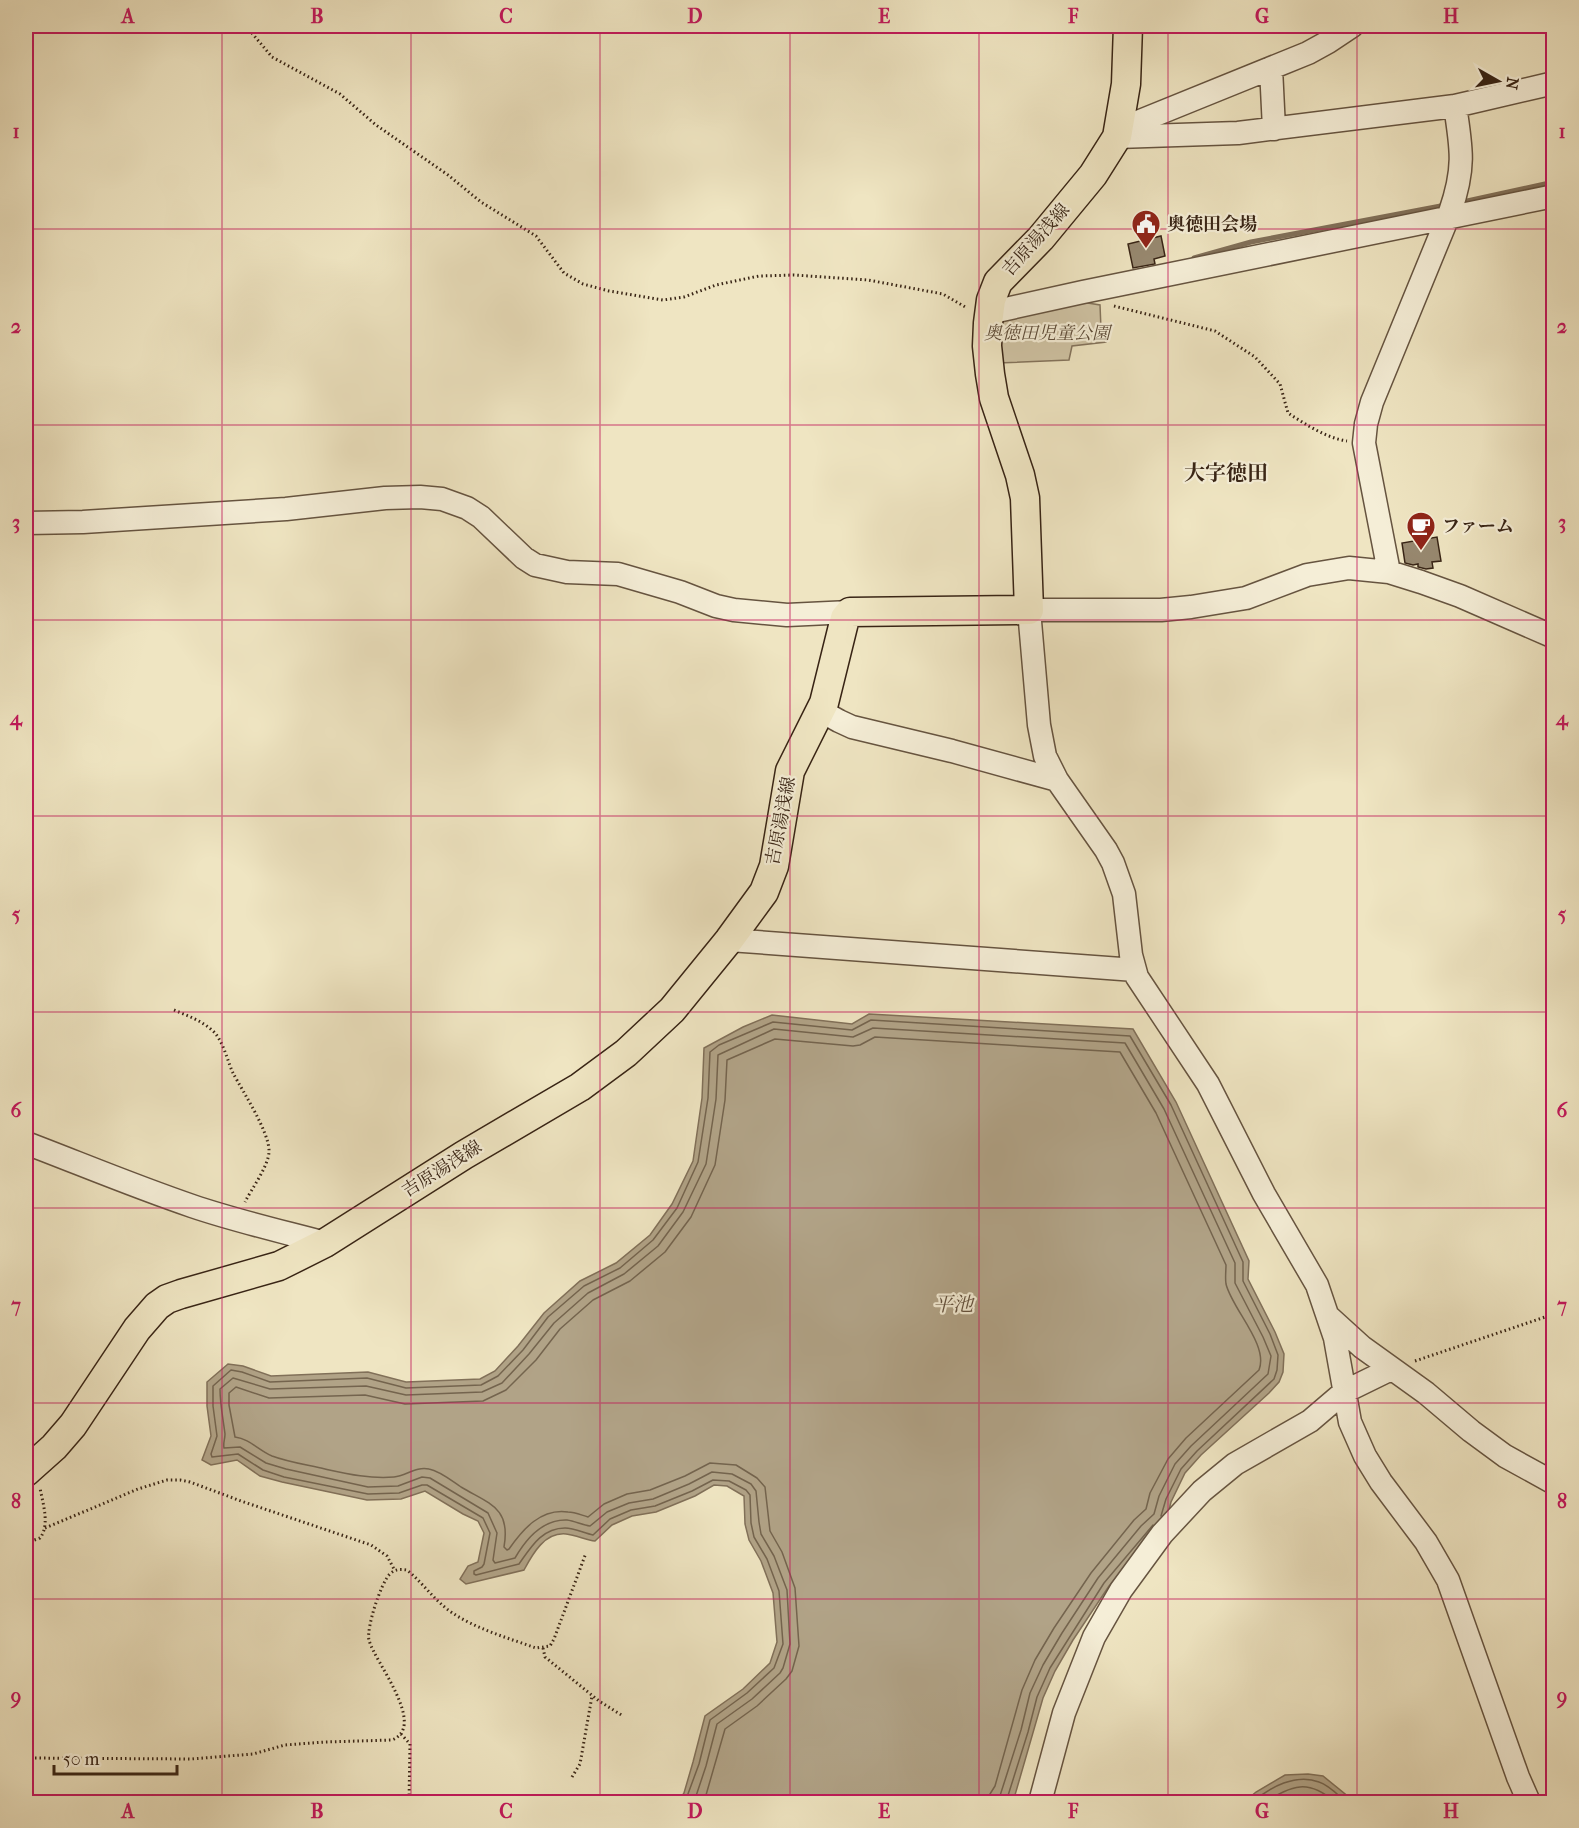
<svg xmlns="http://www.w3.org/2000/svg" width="1579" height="1828" viewBox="0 0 1579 1828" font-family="'IM FELL French Canon','Noto Serif JP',serif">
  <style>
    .green { fill: #d0c4a5; stroke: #84745d; stroke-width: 1.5 }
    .water { fill: #b1a387; stroke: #817059; stroke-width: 1.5 }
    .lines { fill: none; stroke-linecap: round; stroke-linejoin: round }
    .shore { stroke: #74644e; stroke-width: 1.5 }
    .stream { stroke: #817059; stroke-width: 5 }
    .building { fill: #97886f; stroke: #382415; stroke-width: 1.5 }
    .minor-casing { stroke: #665440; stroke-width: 25 }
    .major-casing { stroke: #382415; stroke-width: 31 }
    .path { stroke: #382415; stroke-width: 3; stroke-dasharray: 1.5 3; stroke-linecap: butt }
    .minor { stroke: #f5eed7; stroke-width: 22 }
    .major { stroke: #efe5c2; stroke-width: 28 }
    .grid { fill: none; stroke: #c2185b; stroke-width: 1.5; stroke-opacity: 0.55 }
    .labels { text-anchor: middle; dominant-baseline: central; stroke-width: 4.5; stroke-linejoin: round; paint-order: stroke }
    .poi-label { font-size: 18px; font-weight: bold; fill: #382415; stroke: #f5eed7; text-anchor: start }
    .street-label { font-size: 18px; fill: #382415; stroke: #f5eed7 }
    .park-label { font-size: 18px; font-style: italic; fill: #5e4c39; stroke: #f5eed7 }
    .water-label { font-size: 20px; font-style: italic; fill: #62503d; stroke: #f5eed7 }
    .quarter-label { font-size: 21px; font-weight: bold; fill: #382415; stroke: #f5eed7 }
    .neatline { fill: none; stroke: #c2185b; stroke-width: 2 }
    .grid-label { font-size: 20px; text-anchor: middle; font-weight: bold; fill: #c2185b }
  </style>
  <rect width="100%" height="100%" fill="#efe5c2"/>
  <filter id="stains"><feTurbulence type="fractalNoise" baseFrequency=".00333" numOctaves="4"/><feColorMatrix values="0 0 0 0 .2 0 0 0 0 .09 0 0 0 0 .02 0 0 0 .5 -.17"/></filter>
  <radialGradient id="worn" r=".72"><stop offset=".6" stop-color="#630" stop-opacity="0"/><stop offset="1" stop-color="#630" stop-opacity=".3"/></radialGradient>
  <!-- green -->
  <path class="green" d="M1069,300L1100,305L1101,329L1106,342L1072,346L1069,360L998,363L999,317Z"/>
  <!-- water -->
  <path class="water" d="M869,1014L1133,1029L1176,1102L1249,1261L1248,1279L1275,1332L1284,1354L1283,1372L1279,1382L1269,1393L1201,1455L1185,1473L1171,1502L1166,1522L1109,1586L1073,1640L1055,1671L1043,1698L1015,1795L1011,1802H678L684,1793L693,1762L705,1716L743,1689L770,1663L777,1642L773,1593L761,1561L749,1540L745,1524L744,1496L727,1486L714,1485L695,1496L656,1512L632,1516L612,1525L595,1541C586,1540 576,1535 566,1534C545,1532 533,1553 524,1570L466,1584L460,1579L468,1566L478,1562L484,1533L478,1521L463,1514L425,1491L401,1499L367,1500L282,1482L260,1476L237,1460L211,1465L202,1460L211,1436L207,1406V1382L228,1364L243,1366L271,1376L368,1372L406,1382L480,1379L495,1371L518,1346L544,1313L580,1281L616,1263L650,1235L672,1204L693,1161L702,1098L704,1048L743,1027L772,1015L852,1024Z
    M1308,1774L1323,1776L1355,1802H1244L1256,1792L1285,1775Z"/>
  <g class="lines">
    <!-- shore -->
    <path class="shore" d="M685,1802L699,1764L710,1720L747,1693L774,1668L783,1644L779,1591L767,1559L754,1537L751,1523L750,1495L746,1490L729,1481L713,1480L692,1491L655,1506L631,1510L610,1519L593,1535C584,1533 574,1528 565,1528C542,1528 531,1547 519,1564L476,1575L474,1574V1571L482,1567L484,1564L490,1533L483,1518L427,1485H422L399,1493L368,1494L284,1477L263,1470L238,1454L212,1457L211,1454L217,1436L213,1406V1386L231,1370L242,1372L270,1382L367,1378L406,1388L481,1385L498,1376L523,1350L548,1317L584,1286L620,1268L653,1240L677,1208L698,1162L708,1098L710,1052L719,1045L773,1022L852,1030L871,1020L1130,1036L1171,1105L1243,1262V1281L1270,1334L1278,1355L1277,1370L1274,1379L1197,1451L1181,1469L1166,1499L1161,1516
      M694,1802L706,1766L717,1724L752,1699L780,1673L783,1668L790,1644L787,1590L774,1556L761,1534L759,1522L756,1491L751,1484L732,1474L712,1472L689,1484L653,1499L629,1503L607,1512L590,1526C582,1525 575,1521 567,1520C542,1519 526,1539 515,1558L495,1563L493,1560L497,1533L488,1513L430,1478L422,1477L398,1486L368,1487L286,1469L266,1463L240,1447L224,1448C223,1443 225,1439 225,1434C223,1418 220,1404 220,1389L233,1378L270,1389L366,1386L406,1395L482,1392L502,1383L529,1354L554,1323L588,1293L624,1274L658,1246L683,1212L706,1164L716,1099L718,1055L774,1029L853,1037L873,1028L1125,1043L1164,1109L1235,1263V1283L1263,1337L1271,1356L1268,1374L1191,1446L1175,1464L1159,1496L1154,1514L1141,1526L1098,1578L1062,1633L1043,1665L1030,1693L1021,1730L998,1802
      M704,1802L725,1729L757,1706L786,1679L792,1671L799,1646L795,1588L782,1552L770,1531L765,1487L757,1478L736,1465L710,1463L685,1476L650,1490L627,1494L604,1504L588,1517C581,1515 575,1512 568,1512C541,1508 523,1529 509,1549L507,1550L504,1547C511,1507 489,1504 461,1487C452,1481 440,1471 429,1469C416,1466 406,1476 394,1477C370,1479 348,1474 325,1469C308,1465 288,1462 272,1456C258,1450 250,1439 235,1437L229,1405V1393L236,1387L269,1398L365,1395L405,1404L483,1401L506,1390L536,1360L560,1329L593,1300L630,1281L665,1252L691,1217L715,1165L725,1100L727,1060L775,1039L853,1046L860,1045L875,1037L1120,1052L1156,1113L1226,1265C1226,1271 1225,1278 1226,1284C1232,1309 1269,1345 1259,1370L1186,1438L1168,1459L1150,1493L1146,1509L1134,1520L1091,1573L1054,1628L1035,1660L1022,1690L995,1786L990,1794L989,1802
      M1006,1802L1028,1732L1037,1697L1050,1668L1104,1583L1153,1525
      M1253,1802C1270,1787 1296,1773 1319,1782C1329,1785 1339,1796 1346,1802
      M1264,1802C1293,1786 1307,1778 1335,1802"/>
    <!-- stream -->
    <path class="stream" d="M1458,203L1554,182
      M1194,258L1251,242L1446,205"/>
  </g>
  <!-- building -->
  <path class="building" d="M1161,236L1165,256L1154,259L1155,264L1133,268L1128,244Z
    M1437,537L1441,561L1432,562L1433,568L1426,569L1418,567V564L1413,565L1405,563L1402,543Z"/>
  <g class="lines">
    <!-- minor casing -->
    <g class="minor-casing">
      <path id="minor" d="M1271,68L1274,129
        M1118,130L1308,53L1328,42L1352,26
        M1117,137L1238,133L1455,106L1554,83
        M988,313L1083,292L1554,196
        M26,523L83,522L286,509L385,498L420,497L442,499L467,508L481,517L524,558L535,565L567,572L618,574L680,592L716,606L734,610L787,615L850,612
        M1389,572L1364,443L1366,424L1372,402L1450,212C1465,169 1462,150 1455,106
        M821,711L839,721L852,727L952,751L1057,780
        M729,940L1135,970
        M26,1143C81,1164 136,1187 192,1206C236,1221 280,1231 325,1243
        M1329,1317L1362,1347L1426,1393L1471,1431L1505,1456L1554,1483
        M1040,1802L1064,1713L1094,1637L1121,1590L1162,1534L1202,1491L1235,1464L1310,1421L1344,1392L1391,1369
        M1529,1802L1518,1777L1448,1580L1426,1542L1381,1482L1365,1456L1350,1422L1335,1338L1317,1285L1264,1194L1208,1084L1137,977L1131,955L1124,894L1113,863L1106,850L1057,780L1045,756L1039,725L1029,610H1161L1191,607L1246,598L1307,575L1349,568L1389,572L1421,582L1460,596L1554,637"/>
    </g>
    <!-- major casing -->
    <g class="major-casing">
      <path id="major" d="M26,1472L54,1447L73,1425L137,1329L157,1306L167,1299L181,1294L279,1266L325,1243L464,1155L580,1087L626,1053L672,1010L729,940L764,892L774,866L790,771L824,703L845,618L850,612L1029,610L1025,498L1020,475L994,398L990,374L987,346L988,323L991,300L998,282L1041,238L1093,175L1117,137L1126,84L1128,26"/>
    </g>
    <!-- path -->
    <path class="path" d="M246,26L272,57L340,94L376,125L448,175L481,202L536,236L564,273L583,284L609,291L663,300L684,297L716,285L759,276L794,275L868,280L943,294L967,308
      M1114,306L1215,331L1255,357L1280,384L1288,413C1305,424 1326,438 1347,441
      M174,1010C188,1016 203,1021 214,1032C224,1043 227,1060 233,1073C243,1092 270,1133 269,1152C268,1167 252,1188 245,1202
      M1415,1361L1554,1314
      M45,1528L138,1489L167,1480H180L190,1482L241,1501L371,1545L387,1556L395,1571
      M26,1543L40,1538C50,1525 43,1504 40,1488
      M543,1648L545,1657L599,1701L623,1716
      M401,1734L410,1744L409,1802
      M26,1758L191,1759L253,1754L285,1745L325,1742L392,1740C428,1726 374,1661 369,1640C366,1629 381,1582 390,1574C395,1569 400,1569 407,1570C423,1583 434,1600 451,1612C476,1629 508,1638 536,1648L550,1646L554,1639L586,1553
      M572,1777L580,1764L592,1696"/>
    <!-- minor -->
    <use href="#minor" class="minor"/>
    <!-- major -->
    <use href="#major" class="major"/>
  </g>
  <!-- grid -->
  <path class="grid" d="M222,26V1802M411,26V1802M600,26V1802M790,26V1802M979,26V1802M1168,26V1802M1357,26V1802M26,229H1554M26,425H1554M26,620H1554M26,816H1554M26,1012H1554M26,1208H1554M26,1403H1554M26,1599H1554"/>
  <!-- icons -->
  <defs>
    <g id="civic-pin" transform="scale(1.5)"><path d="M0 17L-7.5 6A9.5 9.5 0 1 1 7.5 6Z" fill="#8f2418" stroke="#f5eed7"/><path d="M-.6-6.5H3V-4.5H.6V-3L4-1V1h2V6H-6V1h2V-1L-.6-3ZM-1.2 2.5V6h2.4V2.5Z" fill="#fff"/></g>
    <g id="cafe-pin" transform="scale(1.5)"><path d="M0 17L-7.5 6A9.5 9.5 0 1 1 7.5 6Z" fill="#8f2418" stroke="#f5eed7"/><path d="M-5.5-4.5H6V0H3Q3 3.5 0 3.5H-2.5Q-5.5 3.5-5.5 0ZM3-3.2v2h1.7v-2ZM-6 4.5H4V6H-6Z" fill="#fff"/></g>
  </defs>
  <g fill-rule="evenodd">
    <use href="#civic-pin" x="1146" y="224"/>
    <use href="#cafe-pin" x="1421" y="526"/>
  </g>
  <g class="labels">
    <!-- poi labels -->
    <g class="poi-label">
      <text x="1167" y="224">奥徳田会場</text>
      <text x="1442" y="526">ファーム</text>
    </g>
    <!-- street labels -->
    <g class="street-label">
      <text transform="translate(1036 240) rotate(-48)">吉原湯浅線</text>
      <text transform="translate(781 821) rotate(-79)">吉原湯浅線</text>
      <text transform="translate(442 1169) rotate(-32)">吉原湯浅線</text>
    </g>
    <!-- park labels -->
    <g class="park-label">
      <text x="1047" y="333">奥徳田児童公園</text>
    </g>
    <!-- water labels -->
    <g class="water-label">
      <text x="953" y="1304">平池</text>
    </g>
    <!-- quarter labels -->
    <g class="quarter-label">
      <text x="1226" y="473">大字徳田</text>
    </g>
  </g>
  <!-- margin -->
  <rect width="1579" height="1828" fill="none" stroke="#efe5c2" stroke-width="66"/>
  <!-- north arrow -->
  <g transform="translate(1498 81) rotate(99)" stroke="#f5eed7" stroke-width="4.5" paint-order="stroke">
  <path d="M0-4.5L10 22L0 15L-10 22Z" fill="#382415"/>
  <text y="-9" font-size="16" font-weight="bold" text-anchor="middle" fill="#382415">N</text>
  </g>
  <!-- scale -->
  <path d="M54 1765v9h123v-9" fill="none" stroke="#382415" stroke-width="3"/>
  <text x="63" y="1765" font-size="18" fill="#382415" stroke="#f5eed7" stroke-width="4.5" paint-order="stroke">50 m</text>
  <rect x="33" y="33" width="1513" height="1762" class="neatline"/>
  <g class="grid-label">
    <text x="128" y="23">A</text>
    <text x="317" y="23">B</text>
    <text x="506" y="23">C</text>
    <text x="695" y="23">D</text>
    <text x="884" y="23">E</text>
    <text x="1073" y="23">F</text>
    <text x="1262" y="23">G</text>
    <text x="1451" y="23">H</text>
    <text x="16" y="138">1</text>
    <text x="1562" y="138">1</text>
    <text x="16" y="333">2</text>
    <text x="1562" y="333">2</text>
    <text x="16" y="529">3</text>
    <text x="1562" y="529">3</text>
    <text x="16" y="725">4</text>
    <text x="1562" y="725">4</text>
    <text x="16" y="921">5</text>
    <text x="1562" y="921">5</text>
    <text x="16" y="1117">6</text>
    <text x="1562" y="1117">6</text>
    <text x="16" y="1312">7</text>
    <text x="1562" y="1312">7</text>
    <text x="16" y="1508">8</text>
    <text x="1562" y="1508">8</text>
    <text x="16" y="1704">9</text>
    <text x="1562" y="1704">9</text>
    <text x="128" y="1818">A</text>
    <text x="317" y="1818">B</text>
    <text x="506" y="1818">C</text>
    <text x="695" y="1818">D</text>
    <text x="884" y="1818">E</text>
    <text x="1073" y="1818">F</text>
    <text x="1262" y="1818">G</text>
    <text x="1451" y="1818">H</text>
  </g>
  <rect width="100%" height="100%" filter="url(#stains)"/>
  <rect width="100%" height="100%" fill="url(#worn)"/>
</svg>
